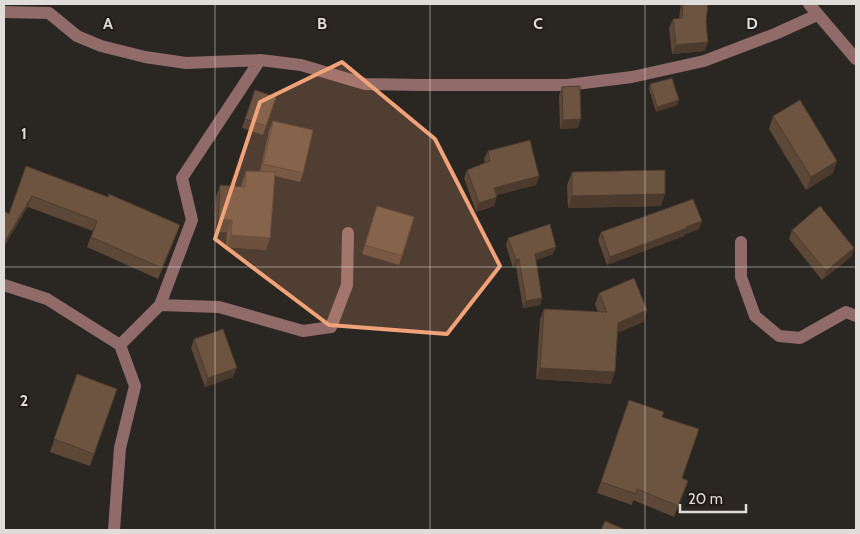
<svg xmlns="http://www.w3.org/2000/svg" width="860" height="534" viewBox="0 0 860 534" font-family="Cabin,sans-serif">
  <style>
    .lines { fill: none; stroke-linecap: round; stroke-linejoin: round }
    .minor { stroke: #906b6a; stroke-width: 12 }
    .wall { fill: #5d4837 }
    .shaded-wall { fill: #4c3b2d }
    .building { fill: #6c5440; stroke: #4c3b2d }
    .marked { fill: #f0a278; fill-opacity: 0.2; stroke: #f0a278; stroke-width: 4; stroke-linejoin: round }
    .grid { fill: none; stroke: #dfdcd9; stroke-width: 1; stroke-opacity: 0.55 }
    .grid-label { font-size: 16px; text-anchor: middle; font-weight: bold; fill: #dfdcd9; stroke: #211c19; stroke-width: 4; stroke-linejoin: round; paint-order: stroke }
  </style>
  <rect width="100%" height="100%" fill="#2a2622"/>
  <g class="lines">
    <!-- minor -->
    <path class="minor" d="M809,4L856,59
      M4,12L49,13L77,36L101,46L145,57L186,63L260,60L301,65L365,84L421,85H567L632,77L704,61L775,34L817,15
      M741,242V277L755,316L779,336L800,338L846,312L856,316
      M4,285L47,299L120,345L135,386L120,448L114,530
      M160,305L192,220L182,178L260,60
      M120,345L160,305L219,307L303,331L331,327L347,285L348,233"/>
  </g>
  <!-- wall -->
  <path class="wall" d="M681,4H708L706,21L705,51L672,54L669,28L673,19H679Z
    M650,84L679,100L677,105L656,112L649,89Z
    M562,87L578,128L560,129L559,96Z
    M255,90L276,97L263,135L242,128Z
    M773,116L833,173L806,190L769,129Z
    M273,121L303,173L300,182L275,176L266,250L226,247L227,232H214L216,197L220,185L241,187L242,183L246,171L260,172L269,130Z
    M488,151L539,176L536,185L496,195L494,206L476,212L464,178L467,170L485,163L484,159Z
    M26,166L180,225L176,236L158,279L87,247L93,231L28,207L9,214Z
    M572,172L661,206L568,208L567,185Z
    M377,206L402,256L399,265L362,254Z
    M702,221L699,229L685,234L684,236L607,265L598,240L601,232Z
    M792,230L854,248L851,257L822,280L789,239Z
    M508,238L553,254L536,260L542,298L540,305L523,308L516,266L513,268L506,245Z
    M599,293L647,310L643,322L617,333L611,384L536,379L540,320L544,309L598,312L595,304Z
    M194,339L233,377L205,387L191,348Z
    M77,374L117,389L90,466L50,452Z
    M629,400L662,417L682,478L688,481L674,517L633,500L632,505L597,493Z"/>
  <!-- shaded-wall -->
  <path class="shaded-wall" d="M708,42L705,51L672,54L676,45Z
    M679,100L677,105L656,112L657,107Z
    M581,119L578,128L560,129L563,120Z
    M837,161L833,173L806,190L811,177Z
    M539,176L536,185L490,197L494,188Z
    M665,194L661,206L568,208L572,196Z
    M32,196L28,207L4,247V243Z
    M497,197L494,206L476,212L479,203Z
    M218,219L232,220L227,232H214Z
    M702,221L699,229L685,234L684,236L607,265L610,257Z
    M180,225L176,236L158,279L162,268Z
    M231,235L270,238L266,250L226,247Z
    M556,247L553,254L532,261L535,254Z
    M854,248L851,257L822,280L826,271Z
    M519,259L516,266L513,268L516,260Z
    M542,298L540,305L523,308L526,301Z
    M647,310L643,322L614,334L618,323Z
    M237,368L233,377L205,387L208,378Z
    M540,368L615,372L611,384L536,379Z"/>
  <!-- building -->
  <path class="building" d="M683,4H708L706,21L708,42L676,45L673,19L682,18Z
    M672,78L679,100L657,107L650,84Z
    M580,86L581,119L563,120L562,87Z
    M255,90L276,97L266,126L245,119Z
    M800,100L837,161L811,177L773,116Z
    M273,121L313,130L303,173L263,164Z
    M530,140L539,176L494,188L497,197L479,203L467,170L490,161L488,151Z
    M26,166L108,197L109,194L180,225L162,268L91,237L97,221L32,196L4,243V211L9,214Z
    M665,170V194L572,196V172Z
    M246,171L275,172L270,238L231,235L232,220L218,219L220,185L245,187Z
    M693,199L702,221L686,227L687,228L610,257L601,232Z
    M377,206L414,217L402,256L365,245Z
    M820,206L854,248L826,271L792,230Z
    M550,224L556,247L535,254L542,298L526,301L519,259L516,260L508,238Z
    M634,278L647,310L618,323L615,372L540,368L544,309L607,312L599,293Z
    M223,329L237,368L208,378L194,339Z
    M77,374L117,389L94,454L54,439Z
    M629,400L664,412L662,417L699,429L682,478L688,481L678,506L637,489L636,494L601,482Z
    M605,521L626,530H601Z"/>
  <!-- marked area -->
  <path class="marked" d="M342,62L435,139L500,266L447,334L329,325L215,239L260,102Z"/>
  <!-- grid -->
  <path class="grid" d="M215,4V530M430,4V530M645,4V530M4,267H856"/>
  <g class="grid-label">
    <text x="108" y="29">A</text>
    <text x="322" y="29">B</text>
    <text x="538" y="29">C</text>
    <text x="752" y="29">D</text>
    <text x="24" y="139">1</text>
    <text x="24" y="406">2</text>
  </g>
  <!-- border -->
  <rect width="860" height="534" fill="none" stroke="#dfdcd9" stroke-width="10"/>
  <!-- scale -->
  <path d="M680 504v8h66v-8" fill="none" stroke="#dfdcd9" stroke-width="2.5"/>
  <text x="688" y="504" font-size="15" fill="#dfdcd9" stroke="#211c19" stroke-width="4" paint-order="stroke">20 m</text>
</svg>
